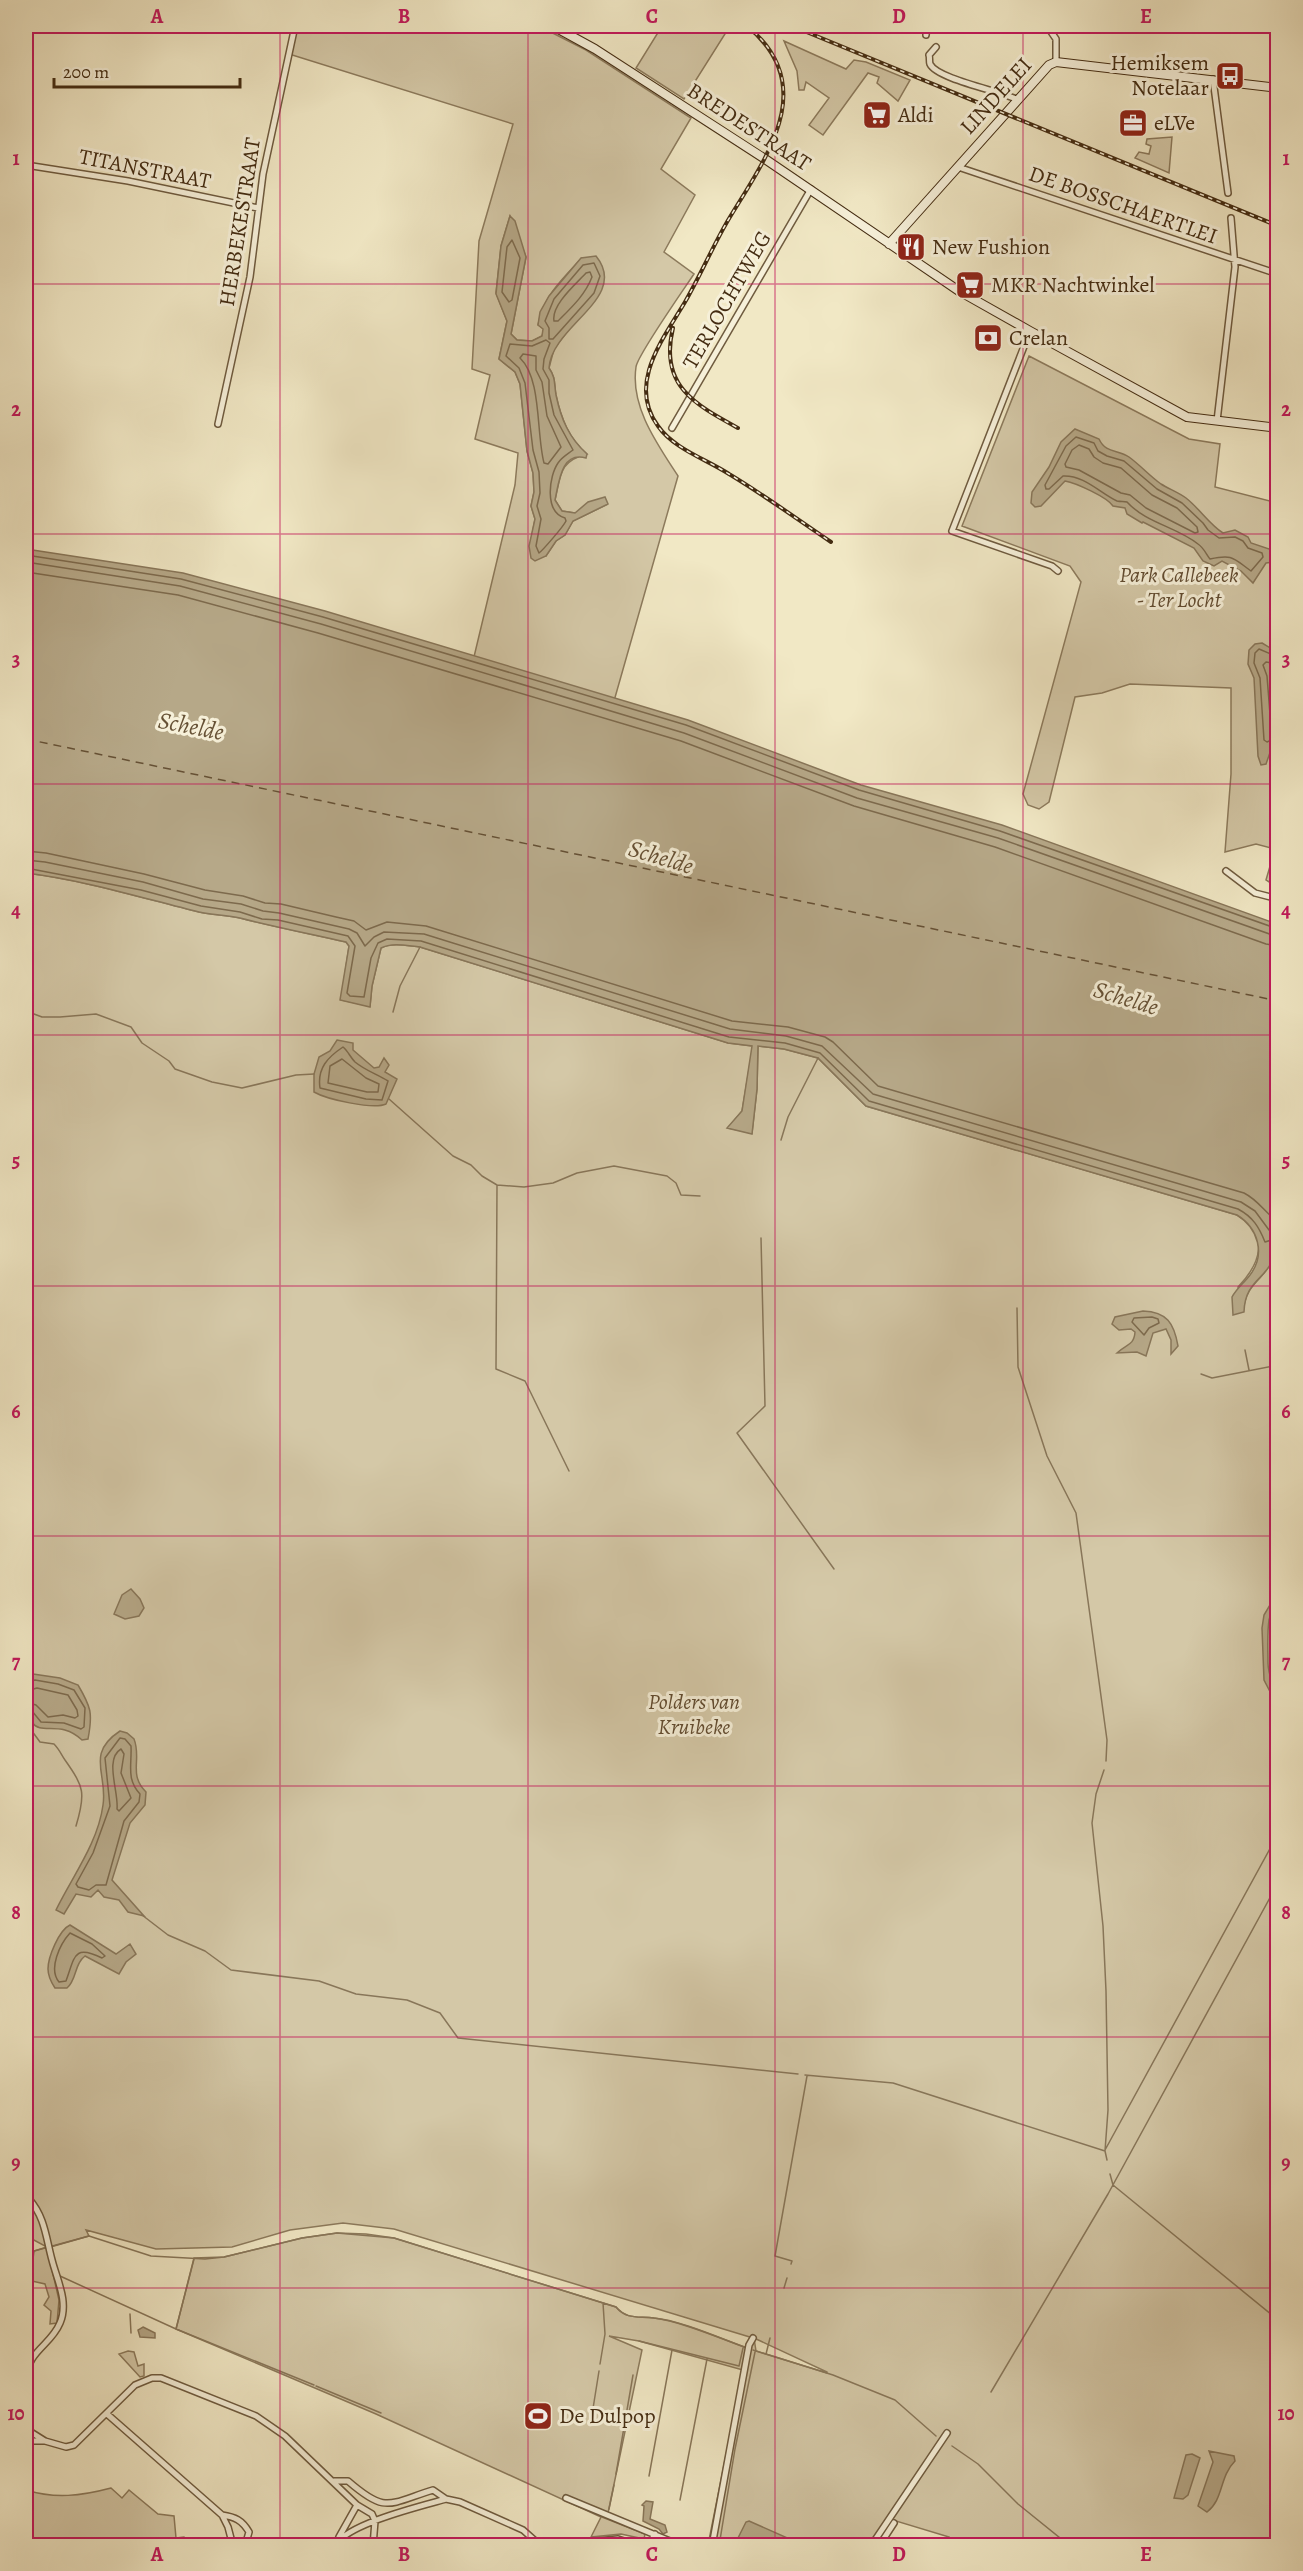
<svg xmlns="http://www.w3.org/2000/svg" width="1303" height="2571" viewBox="0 0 1303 2571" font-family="Alegreya,serif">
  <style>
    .green { fill: #d4c8a7; stroke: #8c7a5c; stroke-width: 1.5; fill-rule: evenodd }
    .water { fill: #b6a888; stroke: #887659; stroke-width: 1.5 }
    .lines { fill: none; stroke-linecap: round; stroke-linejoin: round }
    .shore { stroke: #7d6a4d; stroke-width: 1.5 }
    .stream { stroke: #887659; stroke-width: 1.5 }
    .ferry { stroke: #665135; stroke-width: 1.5; stroke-dasharray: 8 6; stroke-linecap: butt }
    .street-casing { stroke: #6f5b3f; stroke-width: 8 }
    .secondary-casing { stroke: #442c12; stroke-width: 10 }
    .street { stroke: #f6f0d9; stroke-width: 5 }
    .secondary { stroke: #f6f0d9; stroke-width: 8 }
    .rail-casing { stroke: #442c12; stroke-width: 4 }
    .rail { stroke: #f6f0d9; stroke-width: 1.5; stroke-dasharray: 4.5; stroke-linecap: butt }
    .grid { fill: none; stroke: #c2185b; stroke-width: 1.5; stroke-opacity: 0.55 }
    .labels { text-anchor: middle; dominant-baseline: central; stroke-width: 6; stroke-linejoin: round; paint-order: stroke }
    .poi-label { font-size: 22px; fill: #442c12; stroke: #f6f0d9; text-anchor: start }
    .street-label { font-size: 22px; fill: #442c12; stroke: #f6f0d9 }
    .park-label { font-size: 22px; font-style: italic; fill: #614b30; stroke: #f6f0d9 }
    .water-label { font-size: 24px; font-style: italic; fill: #665135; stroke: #f6f0d9 }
    .neatline { fill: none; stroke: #c2185b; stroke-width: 2 }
    .grid-label { font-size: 20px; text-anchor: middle; font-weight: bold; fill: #c2185b }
  </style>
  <rect width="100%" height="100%" fill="#f1e8c5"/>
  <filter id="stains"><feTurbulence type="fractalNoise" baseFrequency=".00333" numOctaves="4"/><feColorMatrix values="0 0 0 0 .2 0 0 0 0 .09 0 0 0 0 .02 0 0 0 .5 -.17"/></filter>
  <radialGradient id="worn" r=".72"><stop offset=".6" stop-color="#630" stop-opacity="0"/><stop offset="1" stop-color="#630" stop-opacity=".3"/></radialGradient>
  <!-- green -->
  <path class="green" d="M296,26H539L586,50L691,118L661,169L695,195L664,252L694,274C684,289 637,356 636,367C630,407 658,445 678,476L614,701L473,661L515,485L518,453L475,439L490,375L472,369L479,241L513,124L289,54ZM510,216L526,257L511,334L517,340L532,341L542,336L544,329L538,325C543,297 562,279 581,259L570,328L554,349L549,368C556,378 554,384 556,395C561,419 569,438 587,454C559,461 561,475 555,500L562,511L575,513L608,504L573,521L565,535L556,541L546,556L530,546L535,519L531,506L534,492L533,473L527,451L520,384L515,372L499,359L507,321L496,293L501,246Z
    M662,26H730L684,99L636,68Z
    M784,41L846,69L854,60L866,62L910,80L898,101L877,83L879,77L868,73L823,135L809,125L829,98L806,82L804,90H799L797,71Z
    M1172,137L1169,173L1135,158L1139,152L1149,154L1151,146L1146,144L1147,139Z
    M1029,356L1189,439L1220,444L1215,487L1270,501V513L1278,515L1277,887L1266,880L1275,849L1256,844L1225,852L1231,774V688L1130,684L1102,693L1075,697L1049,802L1039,809L1028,805L1023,794L1081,582L1070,566L962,526Z
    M26,873C84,880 142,898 199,912C212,915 226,915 240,918C275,927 311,934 346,942L349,946L341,1000L370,1006L372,986L381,948C393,942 408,946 420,947L728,1043L753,1046L742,1111L728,1128L752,1133L757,1089L758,1046L784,1049L818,1058L866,1106L1237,1215C1270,1235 1261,1263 1238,1287L1243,1312C1246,1281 1265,1280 1273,1259C1275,1251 1275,1243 1277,1235V2545H946L949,2537L893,2520L875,2545H788L792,2540L735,2544L742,2545H708L743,2370L639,2341L609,2336L642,2350L608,2513L602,2517L645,2534L644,2539L621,2534L591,2537L601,2517L376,2414L176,2329L194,2258L224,2257L302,2238L337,2233L366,2234L394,2238L616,2307C627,2320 638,2316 654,2318C680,2321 722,2339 747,2348L753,2338L394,2229L343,2223L290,2230L232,2247L156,2249L86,2230L89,2236L47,2248L59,2300L57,2323L50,2324L51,2311L44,2305L49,2297L45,2284L32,2281L26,2284V2265L33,2259L34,2251L47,2247L32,2239L31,2255L26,2260ZM754,2338L827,2372V2373L756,2351Z
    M128,2351L134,2352L138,2366L144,2364V2376L140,2377L119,2354Z
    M111,2488L122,2498L129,2490L158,2514L174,2516L176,2538L184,2537L186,2540L184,2545H26V2490C55,2499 81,2496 111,2488Z"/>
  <!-- water -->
  <path class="water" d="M510,216L515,221L526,257L511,334L517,340L532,341L542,336L543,329L538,325L540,312L549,296L581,258L596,256C630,298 552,325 549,368C556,378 554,384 556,395C561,419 569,438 587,454L586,458C561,451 559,482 555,500L562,511L575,513L588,502L605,497L608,504L573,521L565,535L556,541L546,556L535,561L531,558L529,546L535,519L531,506L534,492L533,473L527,451L520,384L515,372L499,359L507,321L496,294L501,246Z
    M1075,429L1099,439C1106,454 1118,449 1129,457C1140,465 1151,477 1161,484C1169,489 1178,492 1186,498C1200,509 1209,524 1223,533L1235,530L1248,537L1251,543L1275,551L1276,554L1273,562L1266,563L1253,583L1241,571L1222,561L1214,566L1203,561L1194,548L1143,522L1142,523L1127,514L1125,508L1113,506C1107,497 1076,483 1065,481L1041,506L1035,507L1031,503L1032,492L1049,467L1061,442Z
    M26,549L183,573L325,611L688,720L861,785L1002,825L1277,924V1235C1275,1243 1275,1251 1273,1259C1265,1280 1245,1281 1244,1312L1233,1315L1232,1297C1237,1288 1244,1283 1250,1275C1266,1254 1258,1228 1237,1215L866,1106L818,1058L784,1049L758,1046L757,1089L752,1134L727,1128L742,1111L752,1046L728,1043L420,947C408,946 393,942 381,948L372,986L370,1007L340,1000L349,946L346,942C311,934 275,927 240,918C226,915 212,915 199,912C142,898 84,880 26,873Z
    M1262,643L1277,652L1278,740L1272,747L1266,764L1261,765L1258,756L1254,678L1248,664L1249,650L1255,644Z
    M337,1040L353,1043V1050L374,1068L379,1067L384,1058L389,1065L385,1072L397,1079L386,1104C373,1110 326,1099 314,1092V1074L319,1057L330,1051Z
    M1143,1311C1167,1312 1174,1323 1178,1346L1171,1354V1340L1166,1329L1153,1333L1146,1356L1137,1352L1117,1353C1126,1344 1134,1346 1135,1332L1131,1329L1119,1330L1112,1324L1115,1317Z
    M131,1589L140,1599L144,1608L139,1616L125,1619L114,1614L122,1595Z
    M1277,1593C1278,1606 1271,1609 1269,1620C1267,1633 1268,1650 1268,1663C1268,1679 1278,1690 1277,1705L1264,1680L1262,1628L1264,1615Z
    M33,1674L60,1678L78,1685C91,1707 93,1713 88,1739L82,1740C51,1710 25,1758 26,1681Z
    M120,1731L127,1733L134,1739C142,1759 128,1774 146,1792L145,1805L130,1823L112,1880L144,1916L128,1912L119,1900L104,1897L98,1890L91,1897L76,1894L64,1914L56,1910C72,1877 98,1843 103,1805C108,1774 85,1754 120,1731Z
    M70,1925L116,1954L130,1944L136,1954L126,1962L119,1974L85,1956C74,1964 77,1980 67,1988H55C51,1982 48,1976 48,1969C48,1957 59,1930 70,1925Z
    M143,2327L155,2333V2338L140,2337L138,2330Z
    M1209,2451L1234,2456L1235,2461C1219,2477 1224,2499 1207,2512L1198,2506L1213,2462Z
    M1192,2454L1200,2458L1188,2495L1183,2499L1174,2498L1186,2455Z
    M646,2501L653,2502L650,2519L665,2525L667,2532L663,2534L659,2529L643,2521L644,2506L642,2505Z
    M749,2521L792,2540L788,2545L735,2544L746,2522Z"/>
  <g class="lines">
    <!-- shore -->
    <path class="shore" d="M512,240L520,258L512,300L509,302L502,292L507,247Z
      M594,263L600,276L594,293L553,339H549V328L545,321L554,299L583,265Z
      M590,272L592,277C585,295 572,307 558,321H554C551,305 576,284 586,273Z
      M546,340L550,343L544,359L543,369L549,380V393L554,415L573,450C568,454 562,457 558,463C549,476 544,512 565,518L566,521C563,527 543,550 539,553L536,546L541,519L537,506L540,493L539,472L533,450L525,383L519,368L506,356L510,344L532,346Z
      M523,354L536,356V370L542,382L547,416L561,447L548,464L544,463C536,433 542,379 520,358Z
      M1076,437L1094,443L1098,451L1107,456L1124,461L1157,489L1182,503L1203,523L1208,530L1219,538L1235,537L1243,541L1248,548L1262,553L1263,557L1251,571C1233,558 1233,554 1210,559C1206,554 1204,548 1198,544C1177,527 1146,523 1127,502C1124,501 1121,502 1117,501C1100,493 1084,475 1063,476L1049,489H1046L1045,485L1066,446Z
      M1079,445L1089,449L1094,457L1103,463L1121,468L1152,495L1177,508L1197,527L1198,532L1195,533L1146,508L1130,495L1121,493L1079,470L1066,467L1065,464L1072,450Z
      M26,555L181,579L323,617L686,725L859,790L1000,831L1278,929
      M26,562L180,586L321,624L684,733L857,798L998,838L1278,937
      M26,572L178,595L318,633L681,741L854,806L995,847L1266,944L1278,946
      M1278,657L1259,649L1255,653L1254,663L1260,678L1264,740L1267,742L1278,737
      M1278,664L1266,662L1263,665L1267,676L1271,727L1278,730
      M26,851L46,853L144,874L205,890L243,896L265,903L281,904L336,917L354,921L366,930L387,922L426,926L732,1021L788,1027L825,1037L833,1042L878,1086L1244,1193C1260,1201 1267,1216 1278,1221
      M26,860L45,862L143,882L203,899L241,904L263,911L279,913L349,929L357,933L365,946L374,937L384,932L424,934L730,1029L786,1036L822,1046L873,1094L1241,1202L1255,1211L1269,1230H1278
      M26,868L141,890L201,906L240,912L262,919L278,920L348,936L355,946L347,993L350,996L364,997L371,958L378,943L387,939L421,941L729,1037L785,1043L820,1053L869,1101L1238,1209C1253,1217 1259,1227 1265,1242L1278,1238
      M343,1047C348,1051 350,1057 355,1062C366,1071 377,1074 388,1081L382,1100L366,1099L320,1088C317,1068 328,1057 343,1047Z
      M342,1059L366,1078L379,1084L378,1092H367L328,1083L330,1066Z
      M1152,1317L1158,1319L1159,1323L1149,1328L1144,1335L1132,1322L1134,1318Z
      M26,1683L35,1680L58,1684L74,1690L85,1708L84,1727L81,1729L64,1723L41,1722L32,1711L26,1709
      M26,1691L37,1688L68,1695L77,1710L78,1716L75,1718L63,1715L48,1717L36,1705L26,1702
      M120,1738L125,1739L131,1746C132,1765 126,1779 140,1794L139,1802L124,1821L106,1885H96L89,1890L78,1887L76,1884L93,1853L110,1806L105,1758Z
      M121,1749L124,1754L121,1773L131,1798L119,1811L117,1809C119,1792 104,1759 121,1749Z
      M70,1933L92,1944L105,1956L102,1958C73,1944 75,1957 66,1981L59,1982C48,1969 60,1944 70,1933Z"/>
    <!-- stream -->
    <path class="stream" d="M26,1011L42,1017H60L96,1014L131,1027L142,1043L169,1061L175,1069L212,1082L242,1088L296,1075L314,1074
      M393,1012L400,986L420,947
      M389,1099L453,1156L471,1165L482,1176L497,1185L524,1187L553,1183L577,1173L614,1166L667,1176L676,1183L681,1195L700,1196
      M781,1140L788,1117L818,1058
      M497,1185L496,1369L525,1381L569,1471
      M761,1238L765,1406L737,1433L834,1569
      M1017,1308L1018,1367L1047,1456L1076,1513L1107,1740L1106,1761
      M1245,1350L1249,1370
      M1201,1374L1212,1378L1278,1365
      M26,1723L40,1742L54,1744C59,1749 61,1754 65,1760C84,1787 86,1793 76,1826
      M1104,1770L1096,1794L1092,1823L1103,1926L1106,1991L1108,2110L1105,2151
      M142,1915L168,1935L205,1951L231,1970L319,1981L356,1994L407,2000L440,2013L458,2038L798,2074
      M805,2075L893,2083L1105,2151L1107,2160
      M1105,2150L1278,1834
      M1110,2174L1113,2185L1278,2320
      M26,2262L30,2261L34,2251L89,2236L151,2256L205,2259L224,2257L302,2238L337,2233L394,2238L616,2307C627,2320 638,2316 654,2318C679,2320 722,2339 747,2348
      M791,2264L792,2261L775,2256L807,2076
      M60,2276L176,2329L194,2259
      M784,2288L787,2278
      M130,2314L131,2333
      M176,2329L314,2385
      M639,2341L739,2366L743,2348
      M753,2350L833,2375L895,2400L936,2436
      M766,2354L770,2338
      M600,2364L605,2334L603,2303
      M316,2386L381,2413
      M991,2392L1108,2194L1278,1883
      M591,2421L599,2371
      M952,2446L978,2464L1018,2504L1070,2546
      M616,2474L633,2375
      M649,2476L672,2350
      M680,2500L707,2359
      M609,2509L614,2485
      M719,2546L735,2449L755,2352"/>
    <!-- ferry -->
    <path class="ferry" d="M26,739L1278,1001"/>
    <!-- street casing -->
    <g class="street-casing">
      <path id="street" d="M1047,26L1056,39V62
        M926,35L927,26
        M936,47L929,55C930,58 929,61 930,64C937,79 1000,91 1016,99
        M1213,79L1228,193
        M26,165L128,181L258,208
        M958,167L1278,274
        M1030,331L952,531L1052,566L1058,571
        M1217,421L1235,267L1231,218
        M218,424L250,277L263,174L295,26
        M672,428L811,189
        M1226,871L1255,893L1278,899
        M26,2377C29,2350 51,2345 60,2323C69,2302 57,2280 52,2260C46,2238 45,2217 29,2199
        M107,2414L222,2515L228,2527L233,2546
        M26,2429L45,2441H26
        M45,2441L66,2447L74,2445L135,2385L152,2378H161L256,2416L285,2436L357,2505L372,2514L375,2521L373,2546
        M334,2481H348C386,2514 388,2504 433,2490L446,2499L460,2502L523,2530L541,2546
        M566,2498L682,2546
        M222,2515C235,2517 242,2520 249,2532L245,2546
        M339,2537L357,2505
        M335,2546C346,2524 421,2506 446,2499
        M549,2546L618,2539L639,2546
        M648,2546L655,2534
        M712,2546L749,2345L753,2338
        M871,2546L947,2433
        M879,2546L894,2523"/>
    </g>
    <!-- secondary casing -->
    <g class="secondary-casing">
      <path id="secondary" d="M553,26L595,49L765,159L959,291L1030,331L1187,417L1278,428
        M889,244L1049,65L1056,62L1278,88"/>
    </g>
    <!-- street -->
    <use href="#street" class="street"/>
    <!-- secondary -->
    <use href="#secondary" class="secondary"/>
    <!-- rail casing -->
    <g class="rail-casing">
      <path id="rail" d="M747,26C822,87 764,160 727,222C712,248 700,276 685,302C663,339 627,384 658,426C674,449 706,459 729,474C764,495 797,519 831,542
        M792,26L1278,226
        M673,328C659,385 694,404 738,428"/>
    </g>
    <!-- rail -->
    <use href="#rail" class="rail"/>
  </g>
  <!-- grid -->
  <path class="grid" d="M280,26V2546M528,26V2546M775,26V2546M1023,26V2546M26,284H1278M26,534H1278M26,784H1278M26,1035H1278M26,1286H1278M26,1536H1278M26,1786H1278M26,2037H1278M26,2288H1278"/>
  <!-- icons -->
  <defs>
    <g id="bus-square" transform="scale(1.5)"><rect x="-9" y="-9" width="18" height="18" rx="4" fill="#8f2418" stroke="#f6f0d9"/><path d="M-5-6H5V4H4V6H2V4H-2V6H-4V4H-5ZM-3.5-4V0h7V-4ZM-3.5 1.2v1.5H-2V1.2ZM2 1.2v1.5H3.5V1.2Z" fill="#fff"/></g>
    <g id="supermarket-square" transform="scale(1.5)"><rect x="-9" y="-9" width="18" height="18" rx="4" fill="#8f2418" stroke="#f6f0d9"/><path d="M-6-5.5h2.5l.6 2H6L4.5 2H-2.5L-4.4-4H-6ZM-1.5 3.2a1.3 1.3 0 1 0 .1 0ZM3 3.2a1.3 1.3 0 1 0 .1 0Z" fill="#fff"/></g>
    <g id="office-square" transform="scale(1.5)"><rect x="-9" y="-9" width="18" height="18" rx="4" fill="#8f2418" stroke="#f6f0d9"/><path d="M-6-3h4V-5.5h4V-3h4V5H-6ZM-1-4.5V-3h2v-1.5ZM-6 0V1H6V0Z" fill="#fff"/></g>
    <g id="restaurant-square" transform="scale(1.5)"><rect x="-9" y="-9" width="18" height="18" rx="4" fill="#8f2418" stroke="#f6f0d9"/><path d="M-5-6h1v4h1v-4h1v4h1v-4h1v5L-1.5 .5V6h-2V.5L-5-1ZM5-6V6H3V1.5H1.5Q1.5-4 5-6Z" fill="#fff"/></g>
    <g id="bank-square" transform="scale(1.5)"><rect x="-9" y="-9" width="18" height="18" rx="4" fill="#8f2418" stroke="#f6f0d9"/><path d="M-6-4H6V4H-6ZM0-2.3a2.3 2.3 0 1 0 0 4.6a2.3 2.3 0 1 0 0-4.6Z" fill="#fff"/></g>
    <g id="stadium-square" transform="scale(1.5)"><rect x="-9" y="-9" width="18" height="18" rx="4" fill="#8f2418" stroke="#f6f0d9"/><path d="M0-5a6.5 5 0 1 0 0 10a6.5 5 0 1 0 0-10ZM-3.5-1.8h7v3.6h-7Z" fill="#fff"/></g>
  </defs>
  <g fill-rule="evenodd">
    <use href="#bus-square" x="1230" y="76"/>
    <use href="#supermarket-square" x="877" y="115"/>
    <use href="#office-square" x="1133" y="123"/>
    <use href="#restaurant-square" x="911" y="247"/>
    <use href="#supermarket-square" x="970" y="285"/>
    <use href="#bank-square" x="988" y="338"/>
    <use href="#stadium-square" x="538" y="2416"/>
  </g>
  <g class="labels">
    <!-- poi labels -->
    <g class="poi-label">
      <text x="1209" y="63" text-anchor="end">Hemiksem<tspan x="1209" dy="25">Notelaar</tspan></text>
      <text x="898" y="115">Aldi</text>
      <text x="1154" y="123">eLVe</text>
      <text x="932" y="247">New Fushion</text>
      <text x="991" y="285">MKR Nachtwinkel</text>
      <text x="1009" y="338">Crelan</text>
      <text x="559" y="2416">De Dulpop</text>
    </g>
    <!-- street labels -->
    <g class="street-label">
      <text transform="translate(996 96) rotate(-48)">LINDELEI</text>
      <text transform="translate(749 127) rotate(33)">BREDESTRAAT</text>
      <text transform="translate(145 169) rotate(11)">TITANSTRAAT</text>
      <text transform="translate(1123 205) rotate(19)">DE BOSSCHAERTLEI</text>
      <text transform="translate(240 222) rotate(-81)">HERBEKESTRAAT</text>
      <text transform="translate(727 300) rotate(-60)">TERLOCHTWEG</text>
    </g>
    <!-- park labels -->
    <g class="park-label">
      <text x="1179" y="575">Park Callebeek<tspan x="1179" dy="25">- Ter Locht</tspan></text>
      <text x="694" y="1702">Polders van<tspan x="694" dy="25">Kruibeke</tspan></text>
    </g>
    <!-- water labels -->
    <g class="water-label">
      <text transform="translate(191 726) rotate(11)">Schelde</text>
      <text transform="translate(661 857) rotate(17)">Schelde</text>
      <text transform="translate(1126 998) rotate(17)">Schelde</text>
    </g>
  </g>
  <!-- margin -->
  <rect width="1303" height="2571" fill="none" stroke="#f1e8c5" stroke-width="66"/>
  <!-- scale -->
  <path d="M54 78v9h186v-9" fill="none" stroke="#442c12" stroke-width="3"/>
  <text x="63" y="78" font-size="18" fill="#442c12" stroke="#f6f0d9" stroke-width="4.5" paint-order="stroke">200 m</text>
  <rect x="33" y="33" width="1237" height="2505" class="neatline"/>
  <g class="grid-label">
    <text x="157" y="23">A</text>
    <text x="404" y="23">B</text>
    <text x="652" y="23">C</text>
    <text x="899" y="23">D</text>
    <text x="1146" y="23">E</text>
    <text x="16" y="165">1</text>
    <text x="1286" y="165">1</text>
    <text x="16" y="416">2</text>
    <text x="1286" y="416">2</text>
    <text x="16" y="666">3</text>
    <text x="1286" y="666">3</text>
    <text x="16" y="917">4</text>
    <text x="1286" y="917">4</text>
    <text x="16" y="1167">5</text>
    <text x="1286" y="1167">5</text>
    <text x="16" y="1418">6</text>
    <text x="1286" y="1418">6</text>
    <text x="16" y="1668">7</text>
    <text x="1286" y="1668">7</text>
    <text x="16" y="1919">8</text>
    <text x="1286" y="1919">8</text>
    <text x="16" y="2169">9</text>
    <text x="1286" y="2169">9</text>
    <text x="16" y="2420">10</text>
    <text x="1286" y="2420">10</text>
    <text x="157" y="2561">A</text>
    <text x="404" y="2561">B</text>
    <text x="652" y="2561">C</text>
    <text x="899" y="2561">D</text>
    <text x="1146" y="2561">E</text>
  </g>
  <rect width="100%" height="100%" filter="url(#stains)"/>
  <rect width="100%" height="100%" fill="url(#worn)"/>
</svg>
